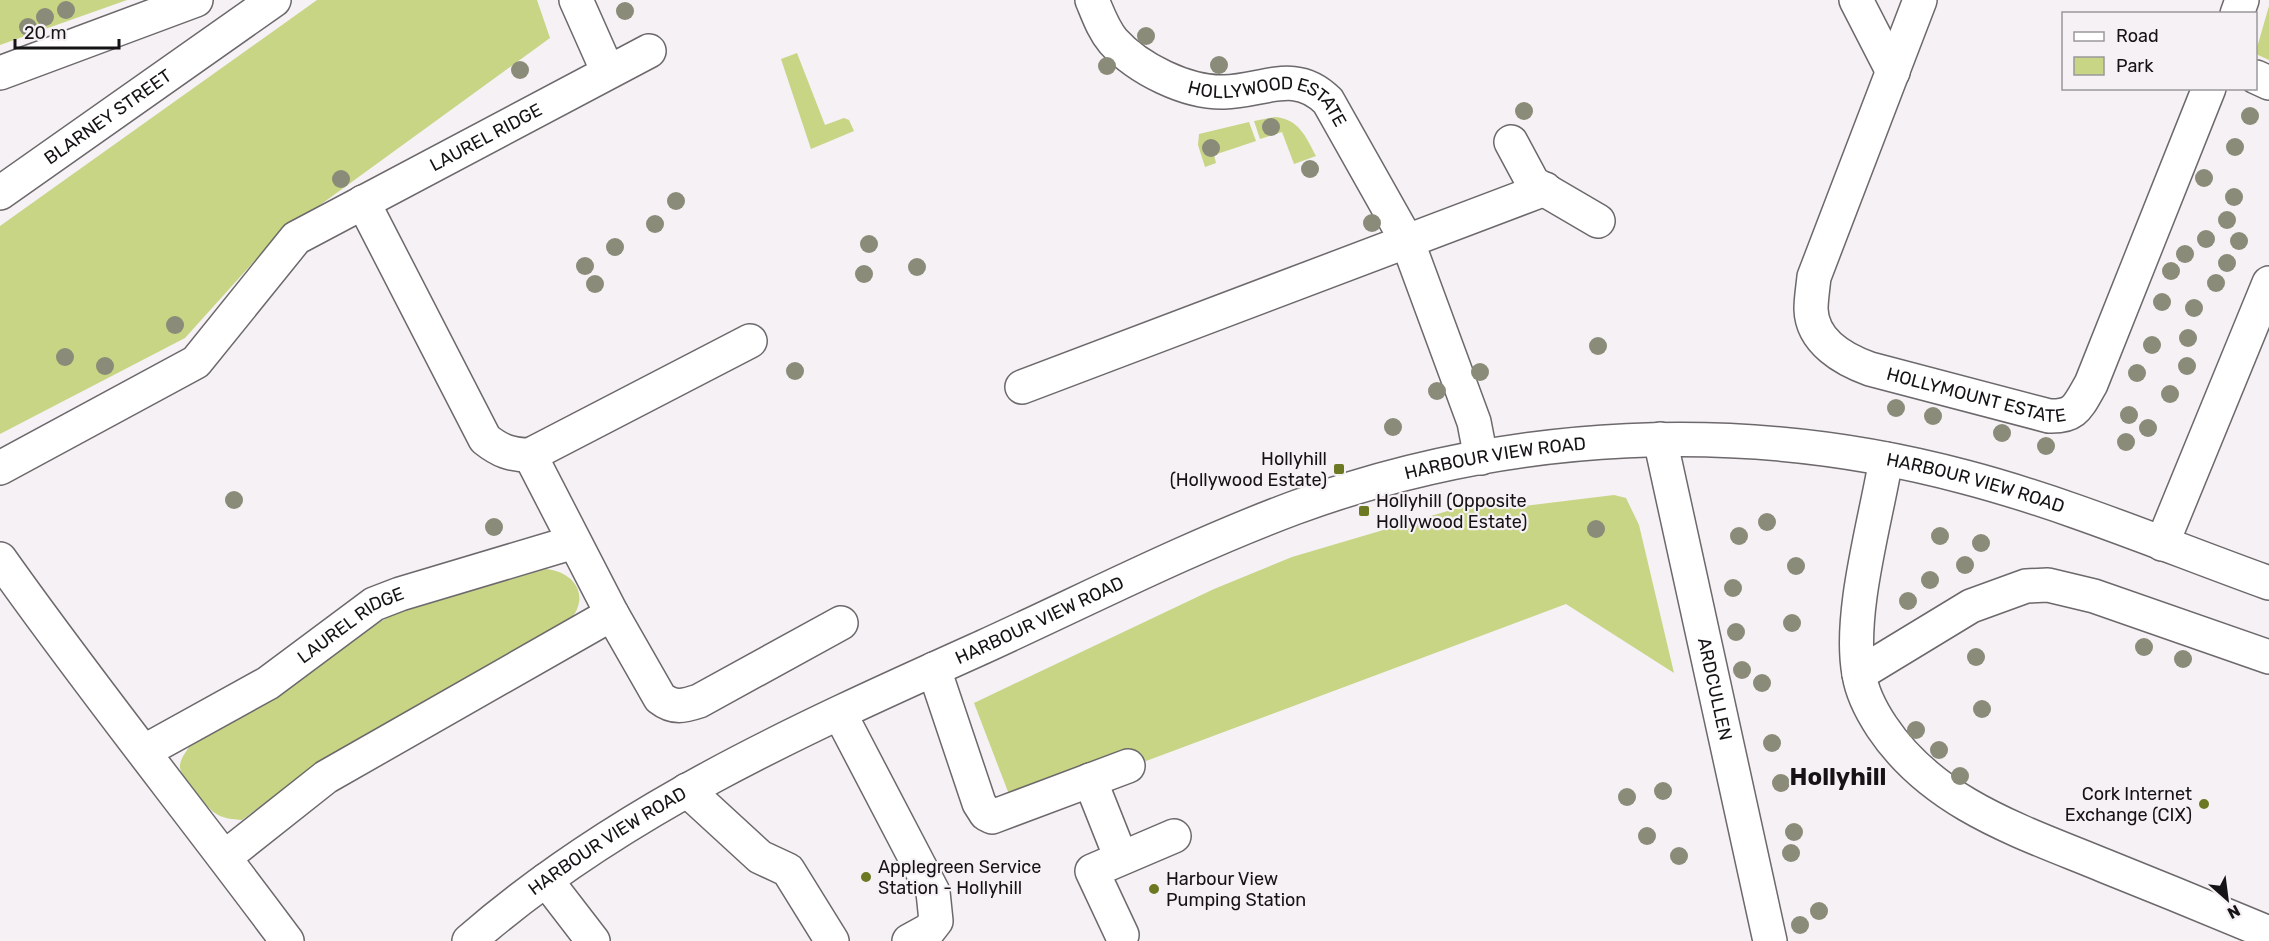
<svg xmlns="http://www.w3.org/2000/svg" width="2269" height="941" viewBox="0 0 2269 941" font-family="Rubik,sans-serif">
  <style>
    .green { fill: #c8d585 }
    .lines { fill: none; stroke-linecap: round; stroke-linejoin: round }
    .minor-casing { stroke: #6c686b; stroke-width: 36 }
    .minor { stroke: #fff; stroke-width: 33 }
    .tree { fill: #8a8b78 }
    .poi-dot { fill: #6d7823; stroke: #f5f1f5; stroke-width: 2 }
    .labels { text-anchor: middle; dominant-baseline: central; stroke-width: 4.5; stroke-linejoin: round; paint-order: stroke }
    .street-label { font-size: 18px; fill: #151315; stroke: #f5f1f5 }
    .poi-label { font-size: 18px; fill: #151315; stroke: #f5f1f5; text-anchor: start }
    .district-label { font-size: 24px; font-weight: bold; fill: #151315; stroke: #f5f1f5 }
  </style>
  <rect width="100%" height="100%" fill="#f5f1f5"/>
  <!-- green -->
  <path class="green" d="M0,0H127L0,45Z
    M317,0H537L550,38L276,237L185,338L0,434V226Z
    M2269,6V60L2256,54V51Z
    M797,53L825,125L844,118L849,120L854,131L811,149L781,59Z
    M1275,117C1299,119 1306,137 1316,156L1294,164L1282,132L1260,139L1254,121Z
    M1249,122L1256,141L1214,155L1216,163L1205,167L1198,145L1199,134Z
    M1614,495L1626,498L1639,525L1674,673L1566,604L1015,810L974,703L1214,589L1292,557L1495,497L1500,509Z
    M546,569C577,572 591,599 568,622L368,733L305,773L242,820C233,819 223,819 215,813C208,809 181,776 180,768C179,761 185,753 189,747L275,697L378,623L394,614Z"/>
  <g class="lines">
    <!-- minor casing -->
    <g class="minor-casing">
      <g id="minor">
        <path d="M576,0L608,72"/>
        <path id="s1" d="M1092,0C1098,14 1103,29 1113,41C1138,69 1187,93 1224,92C1264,91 1295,68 1328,101L1408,243L1474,422L1481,458"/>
        <path d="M1856,0L1893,72"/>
        <path id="s2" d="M1920,0L1814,277C1813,287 1811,299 1811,309C1812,342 1845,360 1870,369L2049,416C2076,417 2078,406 2091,384L2209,88"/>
        <path d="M2237,14L2242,0"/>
        <path d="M0,73L196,0"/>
        <path d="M2256,77L2269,83"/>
        <path d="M1511,142L1533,183L1598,221"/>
        <path id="s3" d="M0,193L274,0"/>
        <path d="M363,202L485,439C500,451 511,455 530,455L750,341"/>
        <path d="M1022,387L1545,189"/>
        <path id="s4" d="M1660,439L1770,941"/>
        <path d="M530,455L612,614L660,698C674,709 684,706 699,701L841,623"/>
        <path d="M1886,459C1876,520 1848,614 1859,674C1862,693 1872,712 1882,727C1934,805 2023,832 2105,866C2160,888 2214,910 2269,933"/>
        <path id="s5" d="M0,468L196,362L296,238L649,51"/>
        <path d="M2162,544L2269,283"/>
        <path d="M0,559C92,689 192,813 287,941"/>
        <path d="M934,669L979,803L986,814L992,817L1128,766"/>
        <path d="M1859,674L1971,606L2026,586L2048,585L2094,596L2269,657"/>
        <path d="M840,714L933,892L936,921L929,930L909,941"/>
        <path id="s6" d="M145,751L268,683L374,604L400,594L574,542"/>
        <path d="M1090,780L1121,858"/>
        <path d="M687,790L760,857L788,870L832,941"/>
        <path d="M225,857L326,777L612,614"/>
        <path d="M546,880L593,941"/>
        <path d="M1122,935L1092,871L1174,836"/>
        <path id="s7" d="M469,941C619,810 803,728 983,647C1086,600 1187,548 1294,508C1508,429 1745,418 1965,477C2068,504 2169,547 2269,583"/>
      </g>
    </g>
    <!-- minor -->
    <use href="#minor" class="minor"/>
  </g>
  <!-- trees -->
  <g class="tree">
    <circle cx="66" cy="10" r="9"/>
    <circle cx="625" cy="11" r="9"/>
    <circle cx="45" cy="17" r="9"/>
    <circle cx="28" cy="27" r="9"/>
    <circle cx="1146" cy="36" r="9"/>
    <circle cx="1219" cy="65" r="9"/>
    <circle cx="1107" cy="66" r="9"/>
    <circle cx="520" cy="70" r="9"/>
    <circle cx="1524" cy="111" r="9"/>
    <circle cx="2250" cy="116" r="9"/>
    <circle cx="1271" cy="127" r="9"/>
    <circle cx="2235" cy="147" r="9"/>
    <circle cx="1211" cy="148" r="9"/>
    <circle cx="1310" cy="169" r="9"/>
    <circle cx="2204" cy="178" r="9"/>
    <circle cx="341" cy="179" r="9"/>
    <circle cx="2234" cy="197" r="9"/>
    <circle cx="676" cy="201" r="9"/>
    <circle cx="2227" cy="220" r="9"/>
    <circle cx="1372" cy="223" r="9"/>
    <circle cx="655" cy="224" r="9"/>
    <circle cx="2206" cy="239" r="9"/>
    <circle cx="2239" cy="241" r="9"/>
    <circle cx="869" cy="244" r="9"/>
    <circle cx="615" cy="247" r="9"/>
    <circle cx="2185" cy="254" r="9"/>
    <circle cx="2227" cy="263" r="9"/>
    <circle cx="585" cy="266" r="9"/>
    <circle cx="917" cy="267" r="9"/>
    <circle cx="2171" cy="271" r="9"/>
    <circle cx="864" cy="274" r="9"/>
    <circle cx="2216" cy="283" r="9"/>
    <circle cx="595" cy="284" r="9"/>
    <circle cx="2162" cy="302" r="9"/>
    <circle cx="2194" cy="308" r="9"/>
    <circle cx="175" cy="325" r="9"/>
    <circle cx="2188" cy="338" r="9"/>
    <circle cx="2152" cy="345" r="9"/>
    <circle cx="1598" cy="346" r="9"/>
    <circle cx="65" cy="357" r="9"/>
    <circle cx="105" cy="366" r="9"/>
    <circle cx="2187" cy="366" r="9"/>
    <circle cx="795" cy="371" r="9"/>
    <circle cx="1480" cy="372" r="9"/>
    <circle cx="2137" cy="373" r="9"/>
    <circle cx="1437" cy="391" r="9"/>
    <circle cx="2170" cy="394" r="9"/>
    <circle cx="1896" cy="408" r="9"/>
    <circle cx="2129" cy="415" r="9"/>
    <circle cx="1933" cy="416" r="9"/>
    <circle cx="1393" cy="427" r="9"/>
    <circle cx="2148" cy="428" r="9"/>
    <circle cx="2002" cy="433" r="9"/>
    <circle cx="2126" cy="442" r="9"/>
    <circle cx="2046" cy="446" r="9"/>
    <circle cx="234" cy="500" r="9"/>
    <circle cx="1767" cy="522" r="9"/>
    <circle cx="494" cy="527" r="9"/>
    <circle cx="1596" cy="529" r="9"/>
    <circle cx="1739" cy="536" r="9"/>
    <circle cx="1940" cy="536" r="9"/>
    <circle cx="1981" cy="543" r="9"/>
    <circle cx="1965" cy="565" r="9"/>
    <circle cx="1796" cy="566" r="9"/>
    <circle cx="1930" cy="580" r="9"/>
    <circle cx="1733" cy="588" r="9"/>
    <circle cx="1908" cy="601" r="9"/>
    <circle cx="1792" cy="623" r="9"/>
    <circle cx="1736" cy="632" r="9"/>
    <circle cx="2144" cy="647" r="9"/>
    <circle cx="1976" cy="657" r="9"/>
    <circle cx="2183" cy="659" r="9"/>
    <circle cx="1742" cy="670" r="9"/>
    <circle cx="1762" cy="683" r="9"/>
    <circle cx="1982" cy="709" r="9"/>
    <circle cx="1916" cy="730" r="9"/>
    <circle cx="1772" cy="743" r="9"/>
    <circle cx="1939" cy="750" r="9"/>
    <circle cx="1960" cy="776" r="9"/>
    <circle cx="1781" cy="783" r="9"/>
    <circle cx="1663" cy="791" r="9"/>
    <circle cx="1627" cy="797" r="9"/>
    <circle cx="1794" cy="832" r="9"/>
    <circle cx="1647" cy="836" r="9"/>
    <circle cx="1791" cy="853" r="9"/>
    <circle cx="1679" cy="856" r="9"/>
    <circle cx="1819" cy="911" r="9"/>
    <circle cx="1800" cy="925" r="9"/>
  </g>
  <!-- markers -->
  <g class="poi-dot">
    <rect x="1333" y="463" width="12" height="12" rx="3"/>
    <rect x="1358" y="505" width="12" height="12" rx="3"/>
    <circle cx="2204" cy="804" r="6"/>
    <circle cx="866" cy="877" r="6"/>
    <circle cx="1154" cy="889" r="6"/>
  </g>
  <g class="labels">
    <!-- street labels -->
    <g class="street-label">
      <text stroke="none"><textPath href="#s1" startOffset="222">HOLLYWOOD ESTATE</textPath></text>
      <text stroke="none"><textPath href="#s3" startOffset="132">BLARNEY STREET</textPath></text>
      <text stroke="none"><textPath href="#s5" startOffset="597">LAUREL RIDGE</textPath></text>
      <text stroke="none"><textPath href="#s2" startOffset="528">HOLLYMOUNT ESTATE</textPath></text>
      <text stroke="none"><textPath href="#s7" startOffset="1143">HARBOUR VIEW ROAD</textPath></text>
      <text stroke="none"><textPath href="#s7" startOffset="1629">HARBOUR VIEW ROAD</textPath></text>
      <text stroke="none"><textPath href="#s7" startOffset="657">HARBOUR VIEW ROAD</textPath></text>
      <text stroke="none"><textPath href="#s6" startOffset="242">LAUREL RIDGE</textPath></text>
      <text stroke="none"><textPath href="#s4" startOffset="256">ARDCULLEN</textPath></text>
      <text stroke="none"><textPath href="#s7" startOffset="171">HARBOUR VIEW ROAD</textPath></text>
    </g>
    <!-- poi labels -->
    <g class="poi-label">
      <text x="1327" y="459" text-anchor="end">Hollyhill<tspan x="1327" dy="21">(Hollywood Estate)</tspan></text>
      <text x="1376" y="501">Hollyhill (Opposite<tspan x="1376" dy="21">Hollywood Estate)</tspan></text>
      <text x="2192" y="794" text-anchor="end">Cork Internet<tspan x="2192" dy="21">Exchange (CIX)</tspan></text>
      <text x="878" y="867">Applegreen Service<tspan x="878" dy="21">Station - Hollyhill</tspan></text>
      <text x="1166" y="879">Harbour View<tspan x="1166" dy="21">Pumping Station</tspan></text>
    </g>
    <!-- district labels -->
    <g class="district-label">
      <text x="1838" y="777">Hollyhill</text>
    </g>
  </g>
  <!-- legend -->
  <rect x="2062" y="12" width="195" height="78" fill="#f5f1f5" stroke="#9b989b" stroke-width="1.5"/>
  <rect x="2074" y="32" width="30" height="9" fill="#ffffff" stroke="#9b989b" stroke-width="1.5"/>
  <text x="2116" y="42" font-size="18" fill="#151315">Road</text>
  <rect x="2074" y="57" width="30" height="18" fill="#c8d585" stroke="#9b989b" stroke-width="1.5"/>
  <text x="2116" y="72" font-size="18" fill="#151315">Park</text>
  <!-- north arrow -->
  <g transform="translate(2227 899) rotate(152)" stroke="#f5f1f5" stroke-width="4.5" paint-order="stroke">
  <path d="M0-4.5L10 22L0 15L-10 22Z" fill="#151315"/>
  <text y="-9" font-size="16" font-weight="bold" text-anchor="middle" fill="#151315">N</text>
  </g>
  <!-- scale -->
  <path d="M15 39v9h104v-9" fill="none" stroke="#151315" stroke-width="3"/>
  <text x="24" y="39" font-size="18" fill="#151315" stroke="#f5f1f5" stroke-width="4.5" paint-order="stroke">20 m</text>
</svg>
